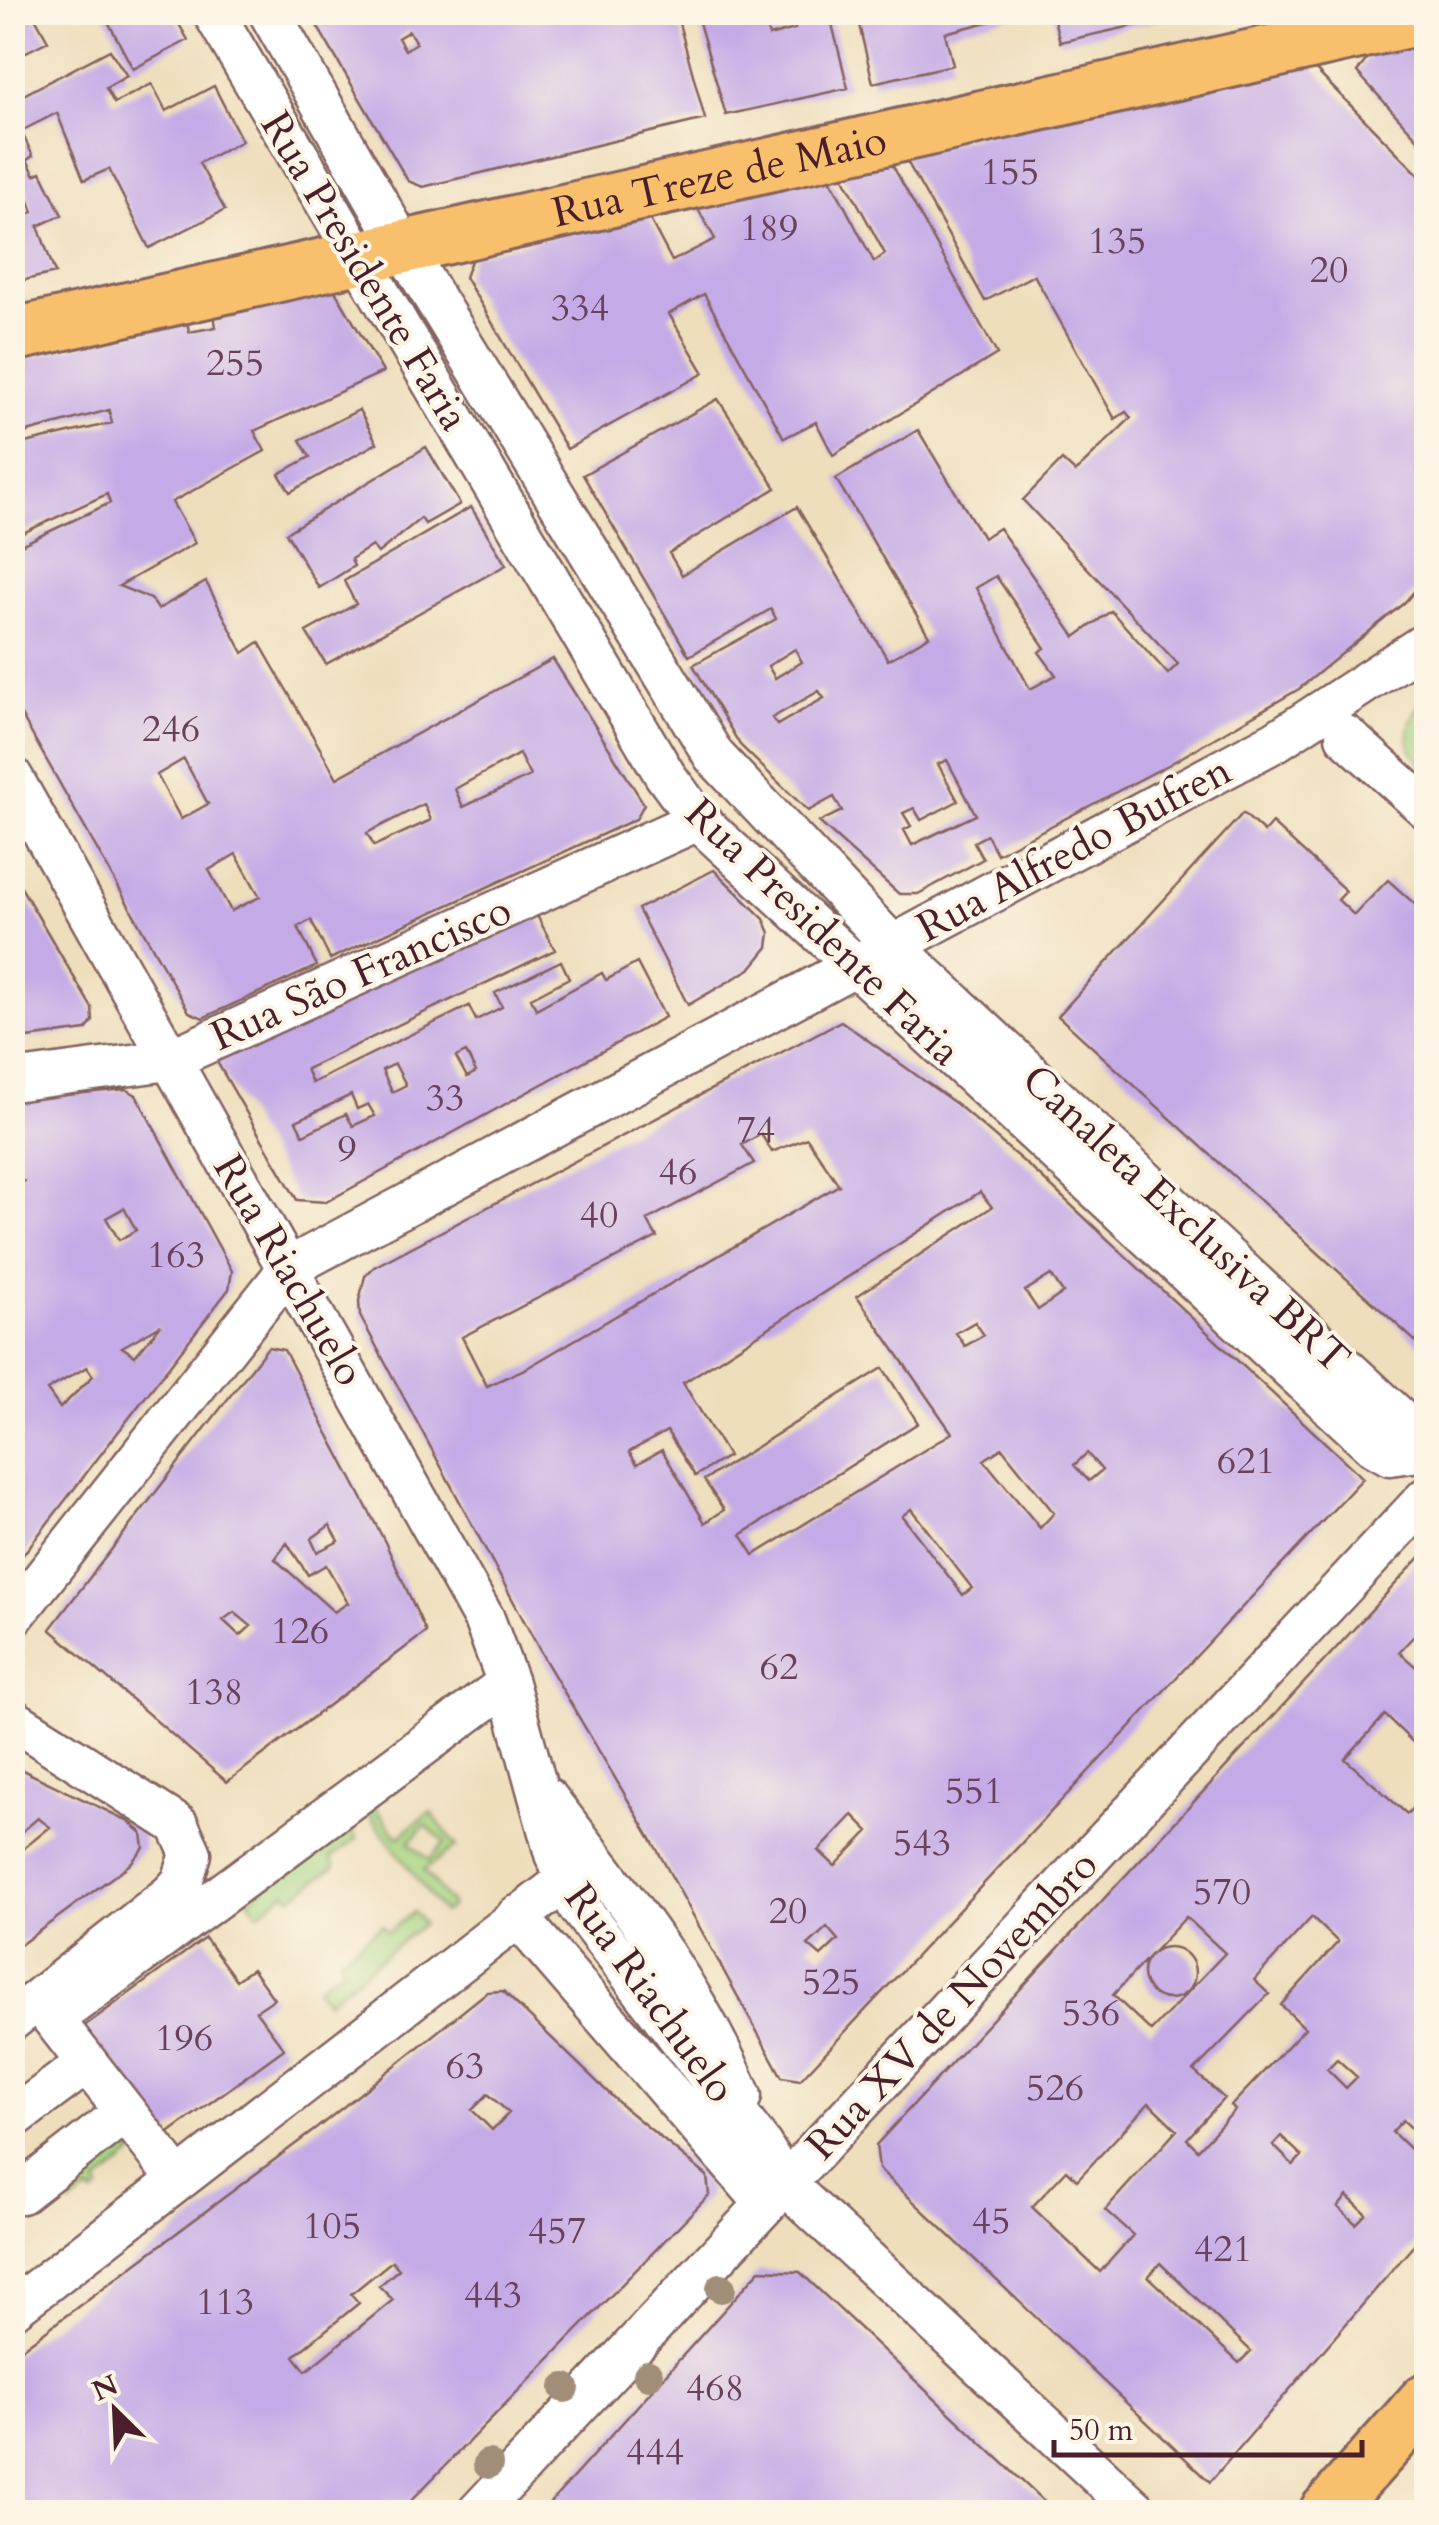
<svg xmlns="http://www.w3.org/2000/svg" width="1439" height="2525" viewBox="0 0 1439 2525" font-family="Cardo,serif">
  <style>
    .green { fill: #a6d583; stroke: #787a57; stroke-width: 2.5; fill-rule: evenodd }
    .building { fill: #c4aae6; fill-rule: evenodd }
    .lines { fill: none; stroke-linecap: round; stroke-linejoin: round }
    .minor-casing { stroke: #83625e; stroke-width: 45 }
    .major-casing { stroke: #83625e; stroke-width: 58 }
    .minor { stroke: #fff; stroke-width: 40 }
    .major { stroke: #f8bf6c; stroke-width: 52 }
    .tree { fill: #a08e78 }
    .labels { text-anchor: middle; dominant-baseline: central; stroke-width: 8; stroke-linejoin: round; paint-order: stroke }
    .number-label { font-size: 38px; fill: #68425a }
    .street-label { font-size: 42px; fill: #4a1f2b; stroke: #fcf5e5 }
  </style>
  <rect width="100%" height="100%" fill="#fcf5e5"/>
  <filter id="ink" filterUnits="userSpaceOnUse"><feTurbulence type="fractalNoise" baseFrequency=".01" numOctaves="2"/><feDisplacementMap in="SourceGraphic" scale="20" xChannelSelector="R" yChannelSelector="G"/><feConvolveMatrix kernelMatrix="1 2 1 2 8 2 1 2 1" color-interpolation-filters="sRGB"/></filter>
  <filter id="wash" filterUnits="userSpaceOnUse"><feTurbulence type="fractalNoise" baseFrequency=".0048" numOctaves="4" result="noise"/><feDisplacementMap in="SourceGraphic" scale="40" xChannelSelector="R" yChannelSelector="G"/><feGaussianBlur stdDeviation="2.25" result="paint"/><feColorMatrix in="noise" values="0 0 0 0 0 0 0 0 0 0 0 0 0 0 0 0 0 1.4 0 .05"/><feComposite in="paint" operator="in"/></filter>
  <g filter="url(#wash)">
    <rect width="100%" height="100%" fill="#eedebc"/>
    <!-- green -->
    <path class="green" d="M1426,696V769C1400,746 1406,721 1426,696Z
      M373,1805L398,1837L431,1812L456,1846L424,1870L452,1906L443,1913L366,1811ZM425,1825L445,1842L429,1860L409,1843Z
      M348,1826L357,1839L331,1858L335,1866L291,1898L286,1892L258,1913L248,1899Z
      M414,1912L423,1924L327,2001L316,1988L344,1966L339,1959L382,1925L388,1932Z
      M128,2145L135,2153L97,2184L100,2189L93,2195L89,2191L71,2205L65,2197Z"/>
    <g id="blocks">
      <!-- building -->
      <path class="building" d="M12,12H32L48,41L12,59Z
        M103,12H172L188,40L133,69Z
        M309,12H676L705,119L423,187L408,181ZM409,31L416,43L405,50L398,38Z
        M696,12H762L769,36L795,29L790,12H829L848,88L726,115Z
        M856,12H1019V14L945,33L953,65L873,83Z
        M1052,12H1186V14L1060,42Z
        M1426,25V148L1357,72L1384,37Z
        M110,50L127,76L106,88L114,103L152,84L166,111L214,86L242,141L199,163L225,210L149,248L109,169L84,180L57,113L21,131L33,156L27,160L35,175L41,172L62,215L38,226L55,273L12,283V217L33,212L24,187L12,190V101Z
        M1301,55L1426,182V578L1404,603L1299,689L1170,764L997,854L987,835L974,842L983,859L918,894H899L819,822L842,811L834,797L808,811L740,745L693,665L776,619L771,609L689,656L583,475L718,399L776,488L669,553L682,575L797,507L888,660L929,636L836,479L918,430L983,538L999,528L1075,637L1111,611L1168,674L1178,664L1023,500L1062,460L1075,472L1131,418L1126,412L1115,419L1034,275L985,301L903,154ZM996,576L1045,648L1039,652L1056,675L1030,689L976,588ZM795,649L802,662L775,678L768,666ZM819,691L824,698L777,725L772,718ZM947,760L976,815L912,845L904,830L911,826L903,813L914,808L921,820L958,801L938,764Z
        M889,159L997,354L833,455L816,422L784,438L704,294L669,314L704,373L567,449L465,277L473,255L647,214L672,261L715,239L695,204L826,171L874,262L885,254L838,167Z
        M332,286L383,372L254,431L265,451L172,502L195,543L119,586L151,599L158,609L206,582L243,653L259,642L337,778L553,659L644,804L636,819L330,959L311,920L298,927L317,966L203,1018L189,1012L12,699V549L110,503L107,494L12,538V446L112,423L109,410L12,436V362L187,320L189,332L216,327L214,314ZM519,754L530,776L463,807L455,789ZM184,759L208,804L181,819L157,775ZM424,804L431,820L374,846L367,833ZM236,854L260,897L231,911L209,870Z
        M359,410L377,443L290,492L279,474L310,457L300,440Z
        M426,447L460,504L425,524L421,518L378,553L372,546L351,559L354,566L319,588L286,533Z
        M471,507L506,565L326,664L306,632L356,604L344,581Z
        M1243,813L1264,832L1272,823L1346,891L1338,900L1354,915L1388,880L1426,914V1351L1058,1016Z
        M714,870L764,919L770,933L768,947L750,969L688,1005L638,909Z
        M12,872L92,1008L93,1021L86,1030L12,1040Z
        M532,906L555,950L306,1069L312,1083L469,1006L476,1020L502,1007L495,993L561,961L569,978L531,998L536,1009L602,973L606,980L637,963L665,1017L326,1202L297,1200L217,1062L225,1045ZM466,1052L476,1072L467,1077L456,1057ZM395,1064L406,1085L392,1092L382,1070ZM351,1095L357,1109L368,1104L375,1116L353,1126L346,1114L303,1135L296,1121Z
        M841,1021L958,1105L1040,1176L1363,1478L800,2080L782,2077L650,1837L545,1660L360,1316L359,1301L365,1276L374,1267ZM761,1134L772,1152L807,1138L839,1185L527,1368L487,1386L462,1337L657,1237L647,1220L754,1163L742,1145ZM980,1192L992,1207L857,1296L952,1433L754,1555L741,1535L918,1423L883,1368L704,1480L724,1510L705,1523L662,1450L637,1464L629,1452L667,1431L695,1476L728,1456L683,1383ZM1051,1275L1063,1293L1038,1310L1025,1291ZM975,1322L984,1335L965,1346L956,1333ZM1002,1448L1054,1513L1040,1528L984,1460ZM1087,1453L1102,1470L1089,1481L1074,1465ZM911,1509L972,1588L963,1595L902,1516ZM853,1815L869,1831L835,1866L819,1851ZM827,1927L838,1940L821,1956L808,1945Z
        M126,1089L136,1095L232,1271L229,1289L12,1569V1189L25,1181L12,1187V1100ZM124,1208L136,1230L119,1240L106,1218ZM161,1325L135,1356L122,1347ZM87,1367L93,1376L60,1408L47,1390Z
        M268,1347L284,1350L385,1542L426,1632L227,1782L50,1629ZM330,1525L339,1541L317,1552L311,1539ZM287,1543L308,1575L326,1565L348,1603L334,1612L275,1559ZM234,1612L251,1626L240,1636L223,1620Z
        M1426,1551V1623L1399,1652L1426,1676V1755L1385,1715L1345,1759L1407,1814L1426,1793V2231L1210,2482L879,2169L876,2145ZM1186,1917L1225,1953L1151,2031L1113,1995ZM1312,1917L1338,1942L1281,2005L1305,2028L1231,2106L1235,2110L1198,2150L1187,2139L1224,2098L1194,2071L1269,1994L1254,1980ZM1337,2059L1357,2077L1346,2088L1327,2069ZM1149,2103L1177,2130L1105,2210L1133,2235L1100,2272L1032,2207L1067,2170L1077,2180ZM1403,2120L1424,2140L1413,2152L1392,2132ZM1281,2136L1302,2156L1293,2165L1273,2145ZM1347,2196L1366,2214L1356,2224L1338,2207ZM1160,2263L1251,2351L1239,2363L1148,2277Z
        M12,1765L128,1821L142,1833L144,1848L129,1865L12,1951V1858L50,1827L38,1818L12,1840Z
        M205,1938L236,1980L252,1969L274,1999L256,2011L284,2049L163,2137L83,2027Z
        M1143 1973a26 26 0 1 1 52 0a26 26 0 1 1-52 0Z
        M503,1991L621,2105L707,2176L709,2195L400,2512H12V2356L317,2128L487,1992ZM488,2094L509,2113L492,2130L472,2110ZM392,2261L399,2269L379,2286L393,2300L306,2371L294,2356L359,2303L351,2294Z
        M760,2270L800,2272L1055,2512H542Z"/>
    </g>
  </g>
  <g filter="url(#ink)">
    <use href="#blocks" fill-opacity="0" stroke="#83625e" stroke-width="2.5"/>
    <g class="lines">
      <!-- minor casing -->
      <g class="minor-casing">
        <path id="minor" d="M213,12L665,775L698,820L1374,1446L1390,1455L1426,1450
          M269,12L403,247L714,756L893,946L1426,1443
          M1346,736L1426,808
          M12,777L484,1619L508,1683L555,1854L578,1906L762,2146L785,2184L1138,2512
          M12,1081L169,1060L698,820
          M12,1618L290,1267L1276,741L1426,643
          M12,1719L178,1825L191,1854L182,1882L170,1895L12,2020
          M547,1798C624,1898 691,1978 741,2096
          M517,1916L766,2204
          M38,2000L177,2178
          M53,2019L508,1683
          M12,2119L87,2063
          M12,2182L21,2193L125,2112
          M12,2309L566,1880
          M478,2512L1426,1498"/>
      </g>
      <!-- major casing -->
      <g class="major-casing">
        <g id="major">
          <path id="s1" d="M12,335L1426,17"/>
          <path d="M1326,2512L1426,2400"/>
        </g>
      </g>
      <!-- minor -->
      <use href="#minor" class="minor"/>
      <!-- major -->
      <use href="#major" class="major"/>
    </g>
    <!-- trees -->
    <g class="tree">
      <circle cx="721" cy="2288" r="15"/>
      <circle cx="648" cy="2375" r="15"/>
      <circle cx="565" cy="2388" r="15"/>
      <circle cx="488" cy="2464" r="15"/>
    </g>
  </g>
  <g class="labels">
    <!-- number labels -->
    <g class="number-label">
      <text x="1010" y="172">155</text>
      <text x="769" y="228">189</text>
      <text x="1117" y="241">135</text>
      <text x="1329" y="270">20</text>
      <text x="580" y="308">334</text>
      <text x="235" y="363">255</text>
      <text x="171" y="729">246</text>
      <text x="445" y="1098">33</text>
      <text x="756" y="1130">74</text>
      <text x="347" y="1149">9</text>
      <text x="678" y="1172">46</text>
      <text x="599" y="1215">40</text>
      <text x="176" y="1255">163</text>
      <text x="1246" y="1461">621</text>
      <text x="300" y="1631">126</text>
      <text x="779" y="1667">62</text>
      <text x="214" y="1692">138</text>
      <text x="974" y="1791">551</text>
      <text x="922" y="1843">543</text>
      <text x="1222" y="1892">570</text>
      <text x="788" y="1911">20</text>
      <text x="831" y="1982">525</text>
      <text x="1091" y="2013">536</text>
      <text x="184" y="2038">196</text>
      <text x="465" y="2066">63</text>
      <text x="1055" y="2088">526</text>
      <text x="991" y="2221">45</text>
      <text x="332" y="2226">105</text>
      <text x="557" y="2231">457</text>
      <text x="1223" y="2249">421</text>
      <text x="493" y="2295">443</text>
      <text x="225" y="2302">113</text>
      <text x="715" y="2388">468</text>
      <text x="655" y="2452">444</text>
    </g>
    <!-- street labels -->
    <g class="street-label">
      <text stroke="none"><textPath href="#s1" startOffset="725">Rua Treze de Maio</textPath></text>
      <text transform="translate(365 271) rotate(59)">Rua Presidente Faria</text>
      <text transform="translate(1074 849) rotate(-28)">Rua Alfredo Bufren</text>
      <text transform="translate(823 932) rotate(44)">Rua Presidente Faria</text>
      <text transform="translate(361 973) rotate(-24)">Rua São Francisco</text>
      <text transform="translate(1186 1219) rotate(43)">Canaleta Exclusiva BRT</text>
      <text transform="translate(289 1270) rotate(60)">Rua Riachuelo</text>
      <text transform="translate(650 1993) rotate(54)">Rua Riachuelo</text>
      <text transform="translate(952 2005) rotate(-47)">Rua XV de Novembro</text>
    </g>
  </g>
  <!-- margin -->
  <rect width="1439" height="2525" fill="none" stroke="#fcf5e5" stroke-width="50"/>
  <!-- north arrow -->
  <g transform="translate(115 2410) rotate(336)" stroke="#fcf5e5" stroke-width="8" paint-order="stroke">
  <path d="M0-8L18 38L0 25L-18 38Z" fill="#4a1f2b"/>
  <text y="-15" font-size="28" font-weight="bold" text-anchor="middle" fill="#4a1f2b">N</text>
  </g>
  <!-- scale -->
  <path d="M1054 2440v15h308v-15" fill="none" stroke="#4a1f2b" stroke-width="5"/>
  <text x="1069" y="2440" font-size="30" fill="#4a1f2b" stroke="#fcf5e5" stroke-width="8" paint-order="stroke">50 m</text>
</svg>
